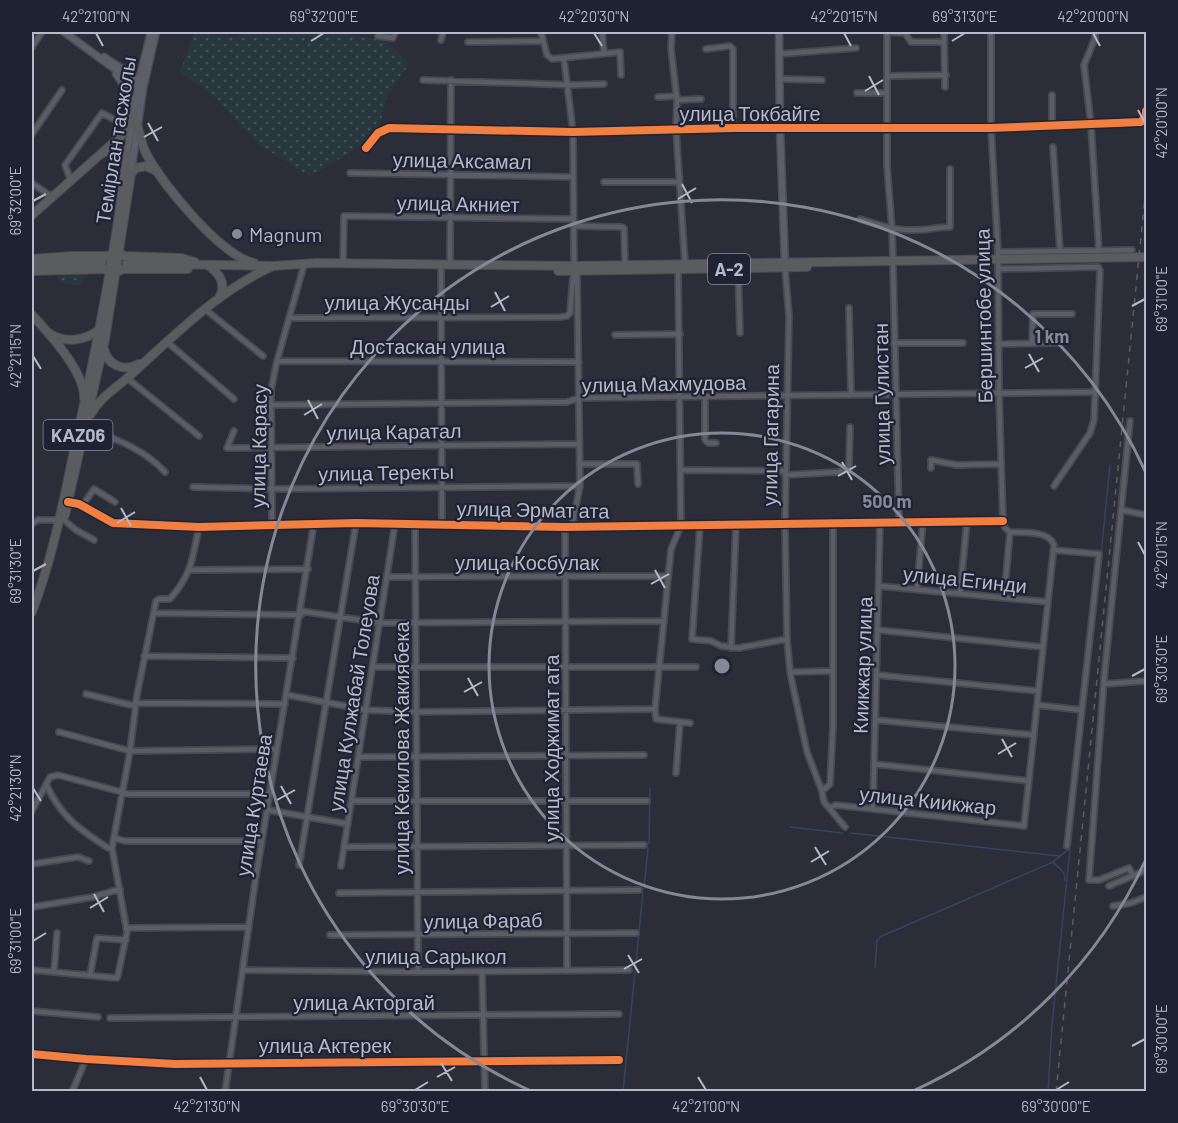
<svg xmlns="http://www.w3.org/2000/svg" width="1178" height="1123" viewBox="0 0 1178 1123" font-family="Barlow,sans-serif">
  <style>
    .grass { fill: url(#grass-dots) }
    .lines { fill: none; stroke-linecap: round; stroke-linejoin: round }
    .stream { stroke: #384161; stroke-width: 1.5 }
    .minor-casing { stroke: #474951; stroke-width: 8 }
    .major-casing { stroke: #494b55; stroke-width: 9 }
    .highway-casing { stroke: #484a53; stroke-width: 10 }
    .minor { stroke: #5b5d66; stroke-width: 4.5 }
    .major { stroke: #5d5f68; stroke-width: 6 }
    .highway { stroke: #5b5c60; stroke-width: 8 }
    .rail { stroke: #595c64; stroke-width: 1.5; stroke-dasharray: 6 6; stroke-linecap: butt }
    .cycleway-casing { stroke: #1e2233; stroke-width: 11 }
    .cycleway { stroke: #f27e40; stroke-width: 8 }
    .ticks { fill: none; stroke: #b5b9c9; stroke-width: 2 }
    .ring { fill: none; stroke: #858896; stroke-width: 3 }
    .poi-dot { fill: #858896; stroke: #1e2233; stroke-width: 2 }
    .labels { text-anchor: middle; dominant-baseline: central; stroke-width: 4.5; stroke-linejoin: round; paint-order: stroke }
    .shield { fill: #1e2233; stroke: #888c9c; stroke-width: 1.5 }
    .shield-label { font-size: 18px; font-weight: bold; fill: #b5b9c9 }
    .street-label { font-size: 20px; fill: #b5b9c9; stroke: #1e2233 }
    .poi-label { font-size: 20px; fill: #b5b9c9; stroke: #1e2233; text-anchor: start }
    .centre { fill: #858896; stroke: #1e2233; stroke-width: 3 }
    .ring-label { font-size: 18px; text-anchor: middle; font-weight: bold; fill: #858896; stroke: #1e2233; stroke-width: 4.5; stroke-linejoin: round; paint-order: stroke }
    .neatline { fill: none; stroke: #b5b9c9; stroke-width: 2 }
    .ticks-label { font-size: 15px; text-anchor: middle; fill: #b5b9c9 }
  </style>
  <defs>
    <pattern id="grass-dots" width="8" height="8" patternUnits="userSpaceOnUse" patternTransform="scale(1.5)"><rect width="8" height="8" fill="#28373e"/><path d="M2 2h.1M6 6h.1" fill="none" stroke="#455259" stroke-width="1.8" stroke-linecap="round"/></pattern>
  </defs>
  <rect width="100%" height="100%" fill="#2b2e38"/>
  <!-- grass -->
  <path class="grass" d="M195,32L231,37L253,32H336L386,41L409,64L387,96L380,124L365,142L333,163L310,176L258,144L215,97L180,72Z
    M53,270L76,274L79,271L92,270L79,285L61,283Z"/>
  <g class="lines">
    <!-- stream -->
    <path class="stream" d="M1101,554L1110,465
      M790,827L843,833
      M851,833L1059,856
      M649,844L650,788
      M1054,863L1064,873L1065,881
      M644,888L648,848
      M875,967L877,940L882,936L1053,862L1070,848L1087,684
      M623,1092L643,892
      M1048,1092L1052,1024L1070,849"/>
    <!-- minor casing -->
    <g class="minor-casing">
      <path id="minor" d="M541,32L547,55L552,59L620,52L621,75
        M602,32L604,53
        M672,32L671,49L677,100L676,129L685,264
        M887,32V166L892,229L893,262
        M887,32L905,33L911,42H944
        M944,32L945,87
        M991,32V128L998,252L999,394L1003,521L1005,528L1010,532L1004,597
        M1095,32V38L1084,65L1091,125L1099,251
        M378,36L393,38L395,32
        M441,40L443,32
        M468,42L543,41
        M32,47L42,32
        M706,49L730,46L733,49V128
        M779,54L856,48
        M887,76L946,75
        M780,79L822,80
        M423,80L572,85L604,84
        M857,93H887
        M1052,95V126
        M658,97L677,96
        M677,100L701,99
        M32,134L62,90
        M1053,147L1060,251
        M366,148L378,133L389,128L573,132L733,128H991L1141,122L1146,116V111
        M350,173L573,177
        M71,181L65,165L102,113L128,127
        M604,182H679
        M32,183L52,197
        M860,219C878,225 897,231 916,230C928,230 938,227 950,227V169
        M573,226L621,227L624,228L625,265
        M998,252L1132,250
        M343,264L344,216L573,219
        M450,265L451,80
        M893,265L899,521
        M785,268L789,316L785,524L787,639L790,672L807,752L822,791L824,802L845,827
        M441,269L442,524
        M738,269L740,333
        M998,269L1098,267L1100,270L1094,420L1090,433L1054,486
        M678,270L681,526L671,549L655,709L656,719L690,723
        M849,308L851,395
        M206,310L263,356
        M289,318L561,317L567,316L570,313L574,266L573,132L564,59
        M615,335L680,334
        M167,342L234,399
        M894,343H963
        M1032,343L1033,314H1072
        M998,344L1056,343
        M277,361L579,362
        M127,378L199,436
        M705,396V440L708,443H716
        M270,405L567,402L579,398L1095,392
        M1130,421L1104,679L1089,880H1099L1129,868L1133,876
        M85,429C114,437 144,449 165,472
        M234,431L227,448L579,444
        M580,464H637L638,484
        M931,468V460L957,465L1001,464
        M681,470L785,471
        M785,475L839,472L849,468L850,427
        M193,487L271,489L580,486
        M68,502L79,504L113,523L199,527L356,523L565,527L1003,521
        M82,506L94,489L115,502
        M1122,510L1146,515
        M64,520L76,530L94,540
        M415,523L418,972
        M32,524L38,520H58
        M272,524L271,390L277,361L304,265
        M700,525L692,639L711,641L721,646L739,648L787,639
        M572,526L580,486L577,269
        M565,527L567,970
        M1053,550L1099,554L1067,846
        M190,570L308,569
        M387,577L668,576
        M879,586L1048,602
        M917,589L923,521
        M960,593L967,521
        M301,611L380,623L664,621
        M154,613L301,615
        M878,630L1043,647
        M731,648L736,524
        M144,656L293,658
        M373,667H696
        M790,672L833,671
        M877,675L1038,691
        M1104,684L1146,681
        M86,694L135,706
        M287,695L366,710L416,712L655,709
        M135,703L285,704
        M1037,705L1082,710
        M875,720L1034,735
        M59,732L130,751L277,749
        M359,757L644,755
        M874,764L1029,781
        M676,773L680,722
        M46,784C61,817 79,829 108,848H112
        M822,791L830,784L833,726V523
        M352,801H647
        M829,808L836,805L1024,826L1054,545C1049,530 1023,533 1010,532
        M873,809L880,522
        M268,810L348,824
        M32,811L50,777L58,775L129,794H270
        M114,838L125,841H262
        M344,847L644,845
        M32,864L78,857L89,861
        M299,865L356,523
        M341,866L395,524
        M1109,886L1146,870
        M339,893L639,890
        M1113,906L1131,903L1146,897
        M32,907L93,897L120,889
        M126,928L249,927
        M330,935L636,933
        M32,970L117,978L118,975L127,932L112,848L130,751L137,695L156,601L159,599H170C193,572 192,559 199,527
        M243,970L418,972L629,970
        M482,971L485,1092
        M54,972L57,933
        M90,975L97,938L126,940
        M32,1011L98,1017
        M110,1018L619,1014
        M32,1054L86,1059L175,1064L619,1060
        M72,1092L86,1059
        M225,1092L255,883L314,523"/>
    </g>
    <!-- major casing -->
    <g class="major-casing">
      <path id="major" d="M64,32L141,88
        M779,32L780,129L785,265
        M104,57L141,81
        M116,74L125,87L134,107
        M127,154L139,80L151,32
        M131,173L143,89L156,32"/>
    </g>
    <!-- highway casing -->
    <g class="highway-casing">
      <path id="highway" d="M137,124C140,135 142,146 147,155C164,186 220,255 254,263
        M32,215L121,136L134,116
        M120,253L124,256L181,258L195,262
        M32,259L72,256H107L113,254
        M127,263L273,266L316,263L577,266L1146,257
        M32,265L102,262
        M209,266C220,274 227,285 219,298
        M32,271L106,269L110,271
        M558,271L807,267
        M117,272L123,269H188
        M32,315C49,333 85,372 84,398
        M49,333C65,344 85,341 100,329
        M104,349C108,366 124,372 139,364
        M91,414C99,399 113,390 126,379C171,339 216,292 271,267
        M65,515L105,339L131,174L136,168L146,166L158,172
        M32,612C53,557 64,499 76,441C97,346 116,251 127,154C118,148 111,149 101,154"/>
    </g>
    <!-- minor -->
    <use href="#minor" class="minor"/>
    <!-- major -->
    <use href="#major" class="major"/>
    <!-- highway -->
    <use href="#highway" class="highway"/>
    <!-- rail -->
    <path class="rail" d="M1056,1092L1146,186"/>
    <!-- cycleway casing -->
    <g class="cycleway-casing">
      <path id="cycleway" d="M366,148L378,133L389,128L573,132L733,128H991L1141,122L1146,116V111
        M68,502L79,504L113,523L199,527L356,523L565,527L1003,521
        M32,1054L86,1059L175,1064L619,1060"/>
    </g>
    <!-- cycleway -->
    <use href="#cycleway" class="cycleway"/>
  </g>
  <!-- ticks -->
  <path class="ticks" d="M96,33L103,46M594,33L602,46M844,33L851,46M1093,33L1100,46M311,41L324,33M952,41L965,33M869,76L879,95M865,91L883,80M1138,110L1145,123M148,123L158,141M144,137L162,127M682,184L692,203M678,199L696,188M33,201L46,194M495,292L505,311M1132,306L1145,299M491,307L509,296M1029,354L1039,372M33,356L41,369M1025,368L1043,358M308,400L318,419M304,415L322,404M842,462L852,480M838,476L856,466M121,508L131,526M117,523L135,512M1138,542L1145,555M655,570L665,588M33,571L46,564M651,584L669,574M1132,676L1145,669M468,678L478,696M464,692L482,682M1002,739L1012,757M998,754L1016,743M281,786L291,804M33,788L41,801M277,800L295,790M815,847L826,865M811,862L829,851M94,894L104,912M90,908L108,897M33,941L46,933M628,955L639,973M624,969L642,959M1132,1046L1145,1039M441,1063L452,1081M200,1077L207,1090M437,1077L455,1067M698,1077L706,1090M415,1090L428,1082M1056,1090L1069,1082"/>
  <!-- distance rings -->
  <g class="ring">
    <circle cx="722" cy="666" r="233"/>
    <path d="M1146 859A466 466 0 0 1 915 1090M529 1090A466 466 0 1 1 1146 473"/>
  </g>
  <!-- markers -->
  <circle class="poi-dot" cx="237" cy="234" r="6"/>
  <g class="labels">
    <!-- shield labels -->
    <g class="shield">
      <rect x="708" y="254" width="42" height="30" rx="4.5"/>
      <rect x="43.5" y="420" width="69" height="30" rx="4.5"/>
    </g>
    <g class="shield-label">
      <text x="729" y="269">A-2</text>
      <text x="78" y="435">KАZ06</text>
    </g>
    <!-- street labels -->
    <g class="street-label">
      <text x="750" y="113">улица Токбайге</text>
      <text transform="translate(115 140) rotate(-81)">Темірлан тасжолы</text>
      <text transform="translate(462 160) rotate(1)">улица Аксамал</text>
      <text transform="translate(458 203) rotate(1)">улица Акниет</text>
      <text x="397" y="302">улица Жусанды</text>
      <text transform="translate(983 316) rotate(-91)">Бершинтобе улица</text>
      <text x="428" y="346">Достаскан улица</text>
      <text transform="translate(664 383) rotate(-1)">улица Махмудова</text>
      <text transform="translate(881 394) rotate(-91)">улица Гулистан</text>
      <text transform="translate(394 431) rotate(-1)">улица Каратал</text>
      <text transform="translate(770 435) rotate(-89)">улица Гагарина</text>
      <text transform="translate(258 446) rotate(-89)">улица Карасу</text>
      <text transform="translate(386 472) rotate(-1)">улица Теректы</text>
      <text transform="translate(533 509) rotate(1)">улица Эрмат ата</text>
      <text x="527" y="562">улица Косбулак</text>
      <text transform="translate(965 579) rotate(6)">улица Егинди</text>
      <text transform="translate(862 665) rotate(-88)">Киикжар улица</text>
      <text transform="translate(353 693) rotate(-81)">улица Кулжабай Толеуова</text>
      <text transform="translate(401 748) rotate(-90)">улица Кекилова Жакиябека</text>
      <text transform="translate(551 748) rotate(-90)">улица Ходжимат ата</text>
      <text transform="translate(928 800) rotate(6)">улица Киикжар</text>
      <text transform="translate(253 805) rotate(-81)">улица Куртаева</text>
      <text transform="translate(483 920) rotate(-1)">улица Фараб</text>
      <text x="436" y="956">улица Сарыкол</text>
      <text x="364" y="1002">улица Акторгай</text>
      <text x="325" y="1045">улица Актерек</text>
    </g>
    <!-- poi labels -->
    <g class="poi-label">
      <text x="249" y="234">Magnum</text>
    </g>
  </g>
  <circle cx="722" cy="666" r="9" class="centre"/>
  <g class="ring-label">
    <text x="1052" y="343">1 km</text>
    <text x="887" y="508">500 m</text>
  </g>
  <!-- border -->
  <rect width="1178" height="1123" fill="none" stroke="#1e2233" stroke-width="66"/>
  <rect x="33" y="33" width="1112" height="1057" class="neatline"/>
  <g class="ticks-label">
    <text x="96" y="22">42°21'00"N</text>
    <text x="324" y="22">69°32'00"E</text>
    <text x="594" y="22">42°20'30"N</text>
    <text x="844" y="22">42°20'15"N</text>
    <text x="965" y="22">69°31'30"E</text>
    <text x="1093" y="22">42°20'00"N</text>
    <text transform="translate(1162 123) rotate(-90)" y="5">42°20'00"N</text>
    <text transform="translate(16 201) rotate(-90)" y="5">69°32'00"E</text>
    <text transform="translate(1162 299) rotate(-90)" y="5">69°31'00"E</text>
    <text transform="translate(16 356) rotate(-90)" y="5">42°21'15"N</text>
    <text transform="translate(1162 555) rotate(-90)" y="5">42°20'15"N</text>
    <text transform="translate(16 571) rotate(-90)" y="5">69°31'30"E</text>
    <text transform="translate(1162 669) rotate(-90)" y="5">69°30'30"E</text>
    <text transform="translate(16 788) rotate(-90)" y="5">42°21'30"N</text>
    <text transform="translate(16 941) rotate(-90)" y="5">69°31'00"E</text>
    <text transform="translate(1162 1039) rotate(-90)" y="5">69°30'00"E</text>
    <text x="207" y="1112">42°21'30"N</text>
    <text x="415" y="1112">69°30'30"E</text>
    <text x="706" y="1112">42°21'00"N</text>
    <text x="1056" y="1112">69°30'00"E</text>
  </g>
</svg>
